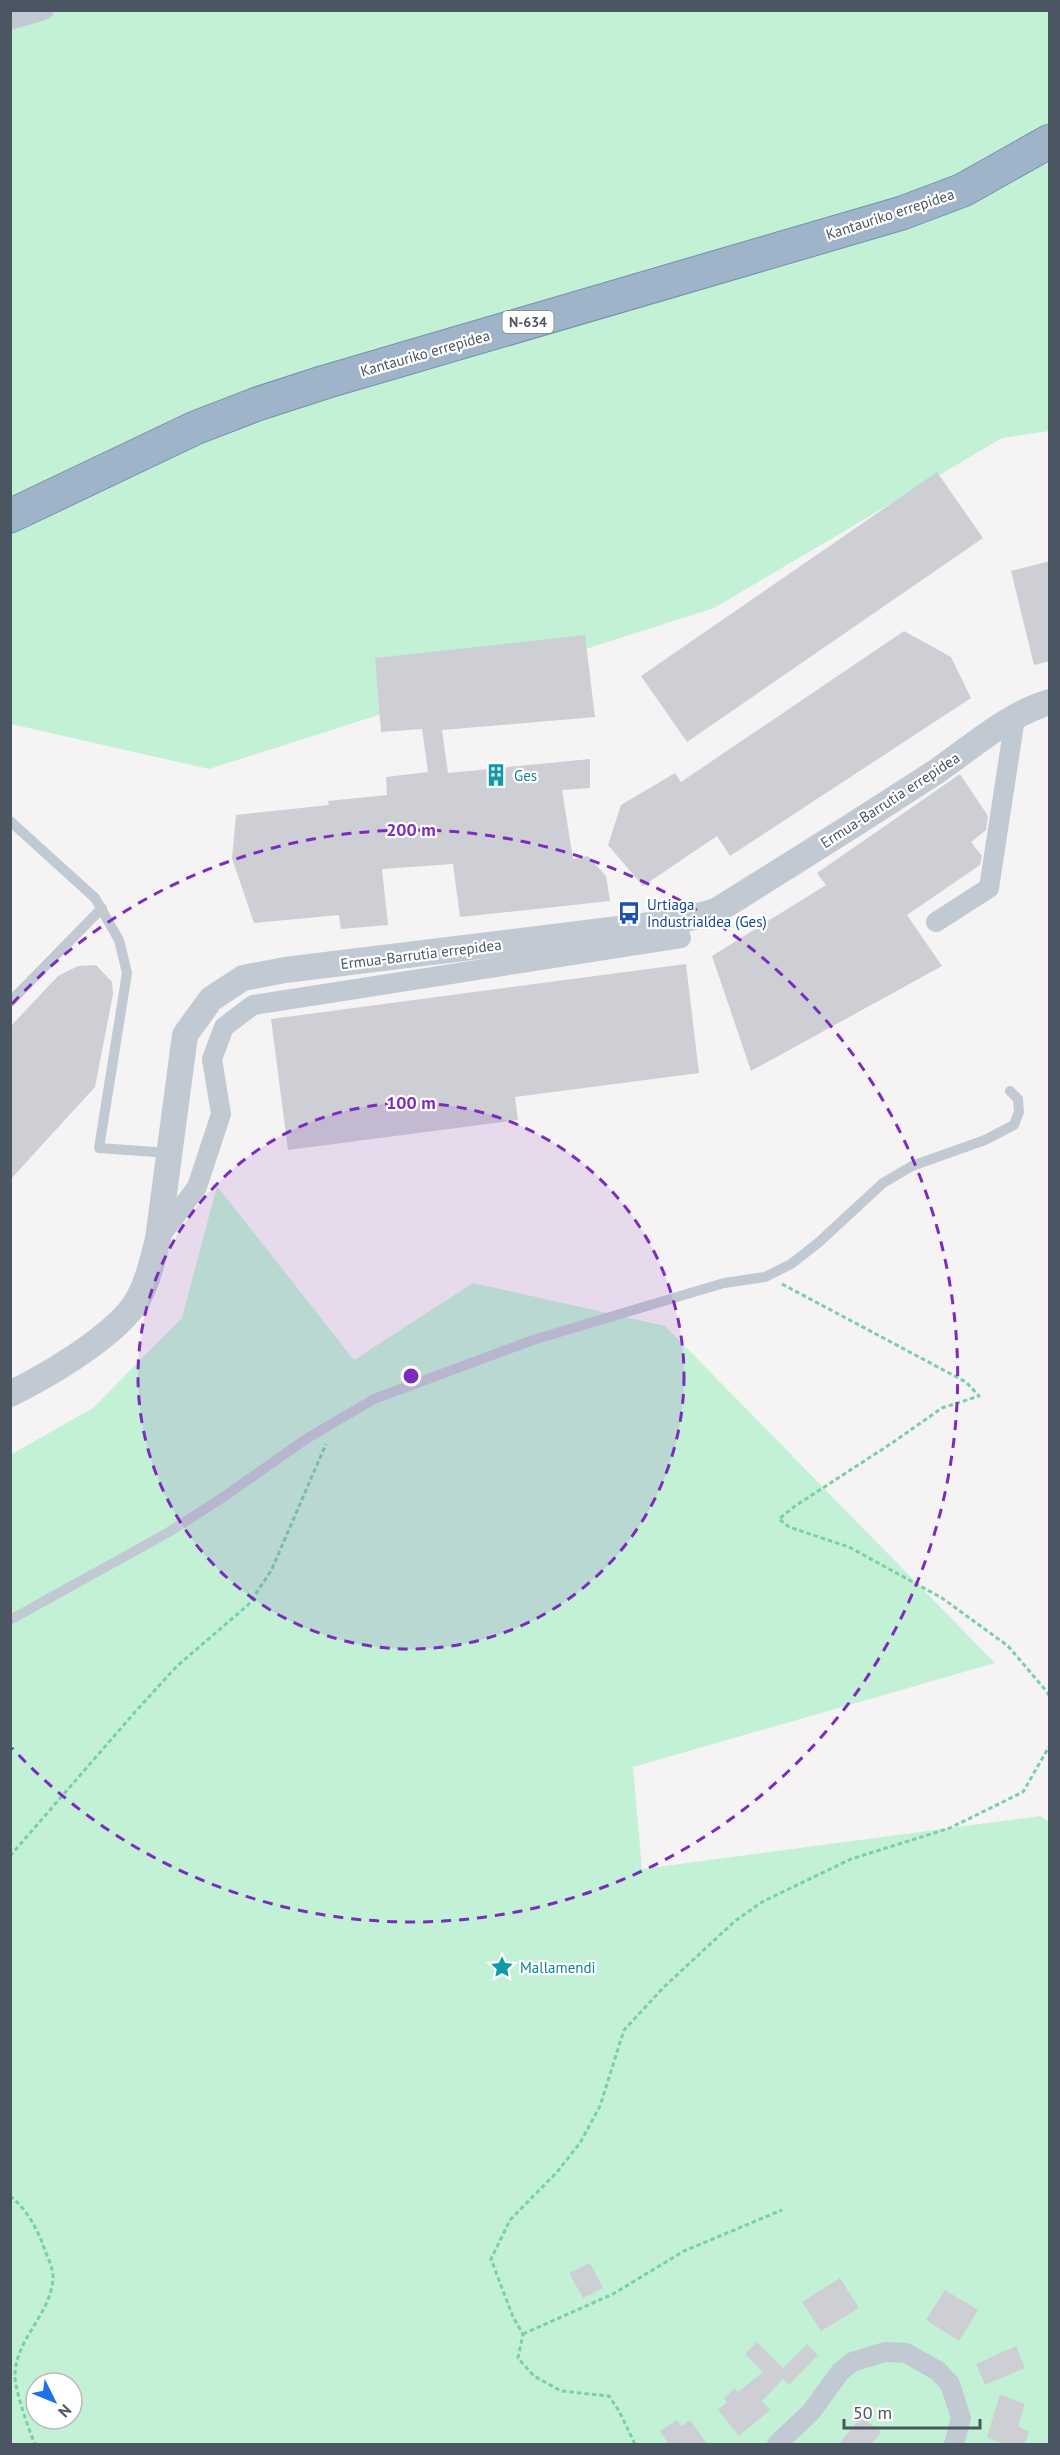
<svg xmlns="http://www.w3.org/2000/svg" width="1060" height="2455" viewBox="0 0 1060 2455" font-family="'PT Sans',sans-serif">
  <style>
    .green { fill: #c3f1d5; fill-rule: evenodd }
    .building { fill: #cdcfd5 }
    .lines { fill: none; stroke-linecap: round; stroke-linejoin: round }
    .trunk-casing { stroke: #7690ad; stroke-width: 35 }
    .path { stroke: #7ad0a6; stroke-width: 3; stroke-dasharray: 4.5 3; stroke-linecap: butt }
    .service { stroke: #c1cad2; stroke-width: 10 }
    .minor { stroke: #c1cad2; stroke-width: 20 }
    .tertiary { stroke: #c1cad2; stroke-width: 26 }
    .trunk { stroke: #9fb4c9; stroke-width: 33 }
    .ring { fill: none; stroke: #7b2cbf; stroke-width: 3; stroke-dasharray: 10 8 }
    .labels { text-anchor: middle; dominant-baseline: central; stroke-width: 4.5; stroke-linejoin: round; paint-order: stroke }
    .shield { fill: #fff; stroke: #808990; stroke-width: 1.5 }
    .shield-label { font-size: 14px; font-weight: bold; fill: #4a5661 }
    .street-label { font-size: 15px; fill: #4a5661; stroke: #fff }
    .culture-label { font-size: 15px; fill: #0d838f; stroke: #fff; text-anchor: start }
    .transit-label { font-size: 15px; fill: #164399; stroke: #fff; text-anchor: start }
    .centre { fill: #7b2cbf; stroke: #fff; stroke-width: 3 }
    .ring-label { font-size: 18px; text-anchor: middle; font-weight: bold; fill: #7b2cbf; stroke: #fff; stroke-width: 4.5; stroke-linejoin: round; paint-order: stroke }
  </style>
  <rect width="100%" height="100%" fill="#f5f3f3"/>
  <!-- green -->
  <path class="green" d="M11,11H1049V431L1002,438L714,608L209,769L11,724Z
    M217,1186L354,1360L473,1283L665,1326L995,1663L633,1767L642,1869L1041,1816L1049,1822V2444H11L10,1455L93,1408L182,1318ZM36,2383H72V2419H36Z"/>
  <!-- building -->
  <path class="building" d="M937,472L983,538L687,742L641,676Z
    M1050,561V661L1034,665L1011,571Z
    M904,631L951,657L971,698L730,856L717,836L643,886L608,845L621,805L675,773L681,782Z
    M585,635L595,717L442,730L448,773L590,759V788L562,790L573,859L588,856L606,876L610,901L460,917L453,864L382,869L388,925L341,929L339,915L254,923L232,858L236,815L329,805L328,801L387,795L386,777L428,772L422,729L381,732L375,658Z
    M960,774L988,816L986,830L971,842L982,856L980,865L907,915L942,966L751,1071L712,956L826,885L817,873Z
    M686,964L699,1073L515,1097L518,1120L288,1150L271,1019Z
    M96,965L112,982L113,994L95,1087L10,1180V1027L58,976L78,966Z
    M590,2263L603,2288L583,2298L569,2273Z
    M840,2278L859,2308L821,2331L802,2302Z
    M945,2290L978,2310L959,2341L926,2320Z
    M757,2342L783,2368L807,2344L818,2355L789,2385L783,2379L762,2401L770,2410L739,2436L718,2410L727,2402L724,2398L735,2388L738,2392L763,2372L745,2354Z
    M1016,2346L1025,2368L985,2385L976,2364Z
    M1000,2394L1025,2404L1018,2426L1029,2432L1024,2445H1006L987,2437Z
    M861,2417L881,2432L871,2445H838Z
    M677,2420L681,2426L690,2420L708,2445H669L660,2431Z"/>
  <g class="lines">
    <!-- trunk casing -->
    <g class="trunk-casing">
      <path id="trunk" d="M10,516L195,428L257,404L325,382L902,213L963,190L1050,141"/>
    </g>
    <!-- path -->
    <path class="path" d="M782,1284L966,1382L979,1396L942,1408L892,1443L795,1506L779,1519L789,1527L849,1547L942,1598L1008,1646L1048,1693L1050,1699
      M10,1856L135,1712L177,1666L248,1605L271,1571L326,1444
      M10,2196C25,2207 37,2228 43,2245C46,2255 53,2266 53,2276C53,2312 16,2338 15,2374C14,2388 29,2431 35,2444
      M523,2334L613,2294L684,2251L782,2210
      M635,2444L619,2411L609,2396L561,2391L534,2376L518,2358L523,2334L513,2317L491,2259L510,2220L557,2172L580,2143L600,2106L624,2030L665,1986L735,1921L762,1902L851,1859L950,1828L1023,1792L1050,1745"/>
    <!-- service -->
    <path class="service" d="M10,821L95,898L119,940L127,973L99,1148L170,1153
      M10,1002L102,908
      M10,1620L169,1532L225,1496L306,1439L374,1399L533,1340L724,1283L765,1277L791,1264L818,1243L883,1183L912,1166L985,1140L1014,1125L1019,1112L1018,1099L1010,1091"/>
    <!-- minor -->
    <path class="minor" d="M10,20L44,10
      M936,922L989,888L1015,718
      M158,1239L197,1187L221,1114L212,1059L224,1027L253,1005L681,938L675,922
      M777,2444L811,2412L840,2372L852,2362L885,2352L906,2353L938,2371L950,2384L961,2418L954,2444"/>
    <!-- tertiary -->
    <path class="tertiary" d="M10,1394C47,1376 102,1343 129,1312C145,1294 152,1263 158,1239L185,1035L211,999L243,978L285,970L675,922L716,911C790,865 864,819 937,771C972,747 1008,714 1050,702"/>
    <!-- trunk -->
    <use href="#trunk" class="trunk"/>
  </g>
  <!-- distance rings -->
  <circle cx="411" cy="1376" r="273" fill="#7b2cbf" fill-opacity=".12"/>
  <g class="ring">
    <circle cx="411" cy="1376" r="273"/>
    <path d="M12 1004A546 546 0 1 1 12 1748"/>
  </g>
  <!-- icons -->
  <defs>
    <g id="building-bare" transform="scale(1.8)"><path d="M-4-6H4V6H1V3H-1V6H-4ZM-2.5-4.3h1.7v1.8h-1.7ZM.8-4.3h1.7v1.8H.8ZM-2.5-1h1.7V.8h-1.7ZM.8-1h1.7V.8H.8Z" fill="#0f9aa8" stroke="#fff" stroke-width="2.5" paint-order="stroke"/></g>
    <g id="bus-bare" transform="scale(1.8)"><path d="M-5-6H5V4H4V6H2V4H-2V6H-4V4H-5ZM-3.5-4V0h7V-4ZM-3.5 1.2v1.5H-2V1.2ZM2 1.2v1.5H3.5V1.2Z" fill="#1a4fb4" stroke="#fff" stroke-width="2.5" paint-order="stroke"/></g>
    <g id="sight-bare" transform="scale(1.8)"><path d="M0-6L1.8-2.2L6-1.7L2.9 1.2L3.7 5.4L0 3.3L-3.7 5.4L-2.9 1.2L-6-1.7L-1.8-2.2Z" fill="#0f9aa8" stroke="#fff" stroke-width="2.5" paint-order="stroke"/></g>
  </defs>
  <g fill-rule="evenodd">
    <use href="#building-bare" x="496" y="775"/>
    <use href="#bus-bare" x="629" y="913"/>
    <use href="#sight-bare" x="502" y="1967"/>
  </g>
  <g class="labels">
    <!-- shield labels -->
    <rect class="shield" x="502.5" y="311" width="51" height="22" rx="4.5"/>
    <g class="shield-label">
      <text x="528" y="322">N-634</text>
    </g>
    <!-- street labels -->
    <g class="street-label">
      <text transform="translate(890 214) rotate(-18)">Kantauriko errepidea</text>
      <text transform="translate(425 353) rotate(-16)">Kantauriko errepidea</text>
      <text transform="translate(890 800) rotate(-33)">Ermua-Barrutia errepidea</text>
      <text transform="translate(421 954) rotate(-7)">Ermua-Barrutia errepidea</text>
    </g>
    <!-- culture labels -->
    <g class="culture-label">
      <text x="514" y="775">Ges</text>
      <text x="520" y="1967">Mallamendi</text>
    </g>
    <!-- transit labels -->
    <g class="transit-label">
      <text x="647" y="904">Urtiaga<tspan x="647" dy="17">Industrialdea (Ges)</tspan></text>
    </g>
  </g>
  <circle cx="411" cy="1376" r="9" class="centre"/>
  <g class="ring-label">
    <text x="411" y="836">200 m</text>
    <text x="411" y="1109">100 m</text>
  </g>
  <!-- border -->
  <rect width="1060" height="2455" fill="none" stroke="#4a5661" stroke-width="24"/>
  <!-- north arrow -->
  <g transform="translate(54 2401) rotate(133)"><circle r="28" fill="#ffffff" stroke="#b7bbc0" stroke-width="1.5"/>
  <path d="M0-4.5L10 22L0 15L-10 22Z" fill="#1a73e8"/>
  <text y="-9" font-size="16" font-weight="bold" text-anchor="middle" fill="#4a5661">N</text>
  </g>
  <!-- scale -->
  <path d="M844 2419v9h136v-9" fill="none" stroke="#4a5661" stroke-width="3"/>
  <text x="853" y="2419" font-size="18" fill="#4a5661" stroke="#ffffff" stroke-width="4.5" paint-order="stroke">50 m</text>
</svg>
